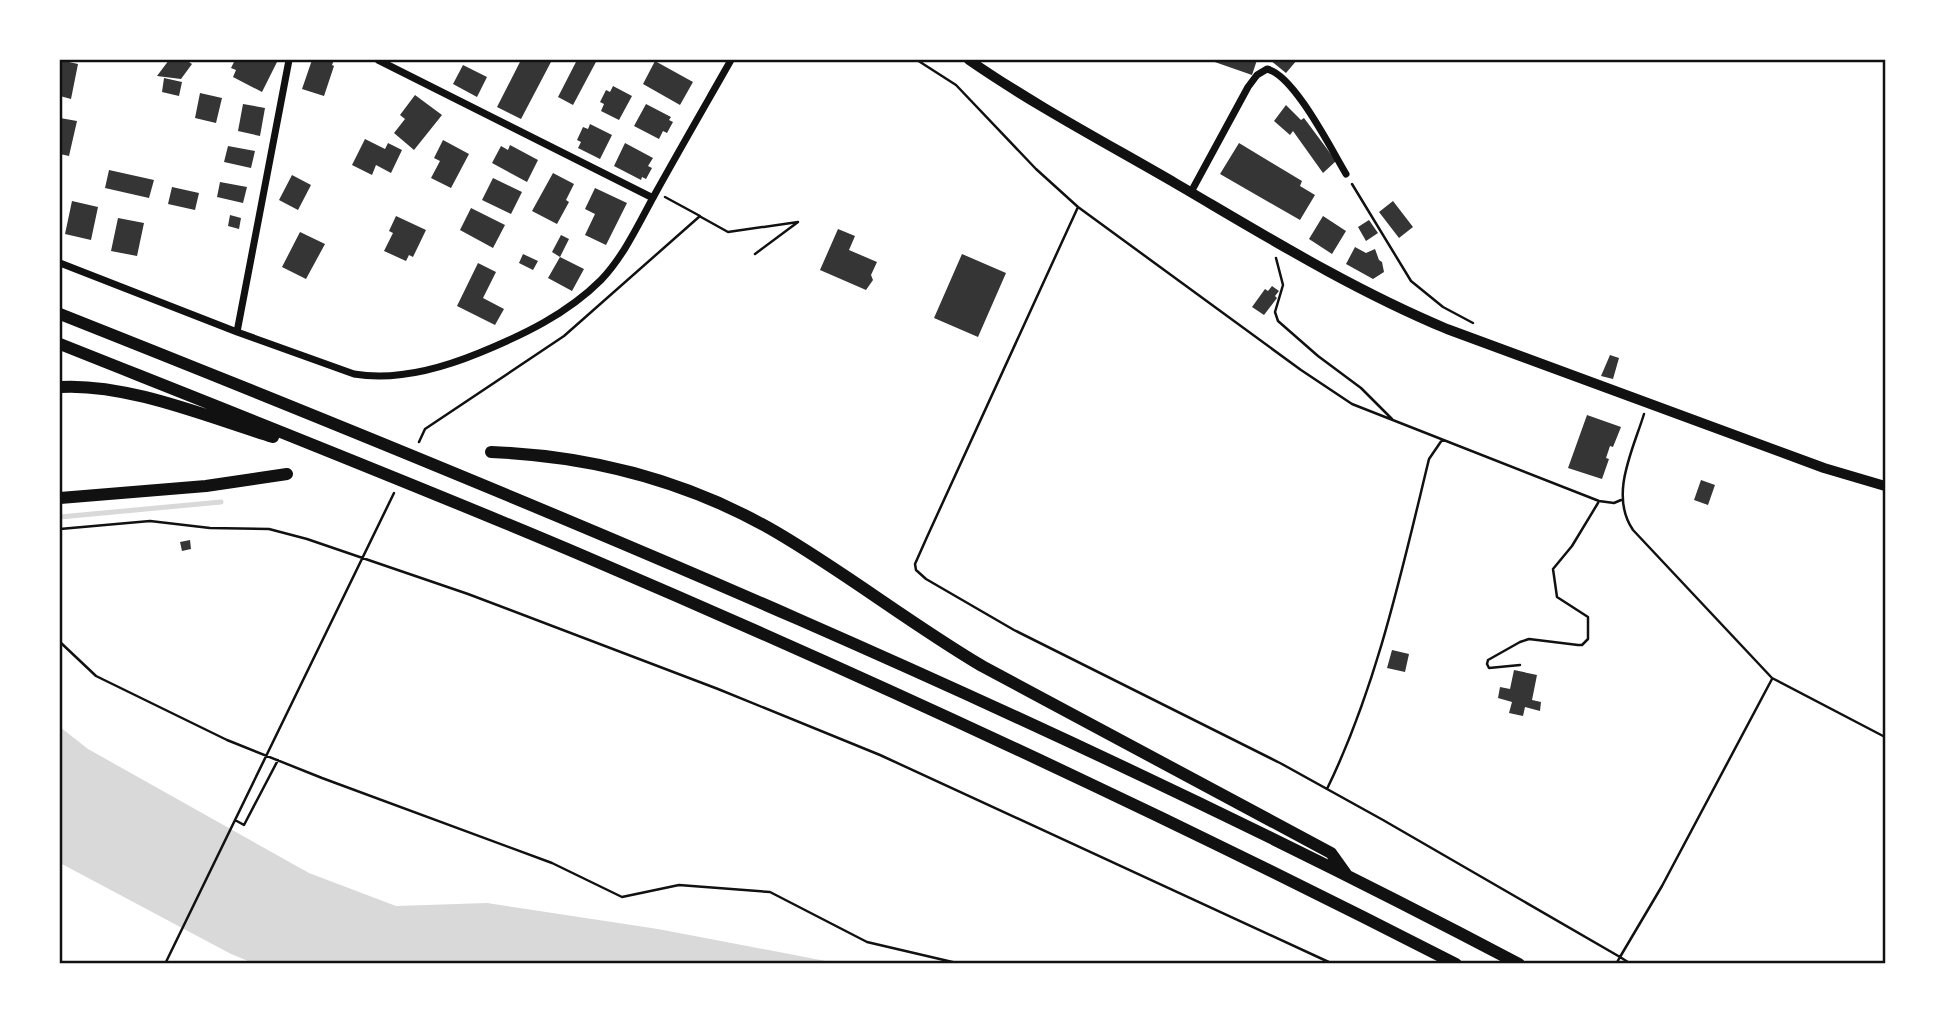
<svg xmlns="http://www.w3.org/2000/svg" width="1945" height="1023" viewBox="0 0 1945 1023" font-family="'Fira Sans',sans-serif">
  <style>
    .water { fill: #d9d9d9 }
    .lines { fill: none; stroke-linecap: round; stroke-linejoin: round }
    .stream { stroke: #d9d9d9; stroke-width: 5 }
    .building { fill: #353535 }
    .path { stroke: #111; stroke-width: 2.5 }
    .minor { stroke: #111; stroke-width: 7 }
    .secondary { stroke: #111; stroke-width: 10 }
    .motorway { stroke: #111; stroke-width: 12 }
    .neatline { fill: none; stroke: #111; stroke-width: 2.5 }
  </style>
  <rect width="100%" height="100%" fill="#fff"/>
  <!-- water -->
  <path class="water" d="M60,727L88,749L309,873L396,906L487,903L658,929L836,963H253L231,954L60,863Z"/>
  <g class="lines">
    <!-- stream -->
    <path class="stream" d="M60,517L221,502"/>
  </g>
  <!-- building -->
  <path class="building" d="M60,60L78,64L71,99L60,96Z
    M169,60H186L192,64L181,79L157,76Z
    M235,60H272L277,62L262,92L233,77L236,70L231,68Z
    M312,60H334L332,65L334,66L324,96L302,89Z
    M521,60H552L521,119L497,107Z
    M577,60H597L573,105L558,97Z
    M1209,60H1257L1252,75Z
    M1270,60H1297L1286,73Z
    M655,61L693,82L680,105L643,84Z
    M463,65L487,77L477,97L453,84Z
    M164,78L182,82L179,96L162,92Z
    M613,86L632,96L619,120L601,111L604,104L600,102L606,90L610,92Z
    M200,93L222,98L216,123L195,118Z
    M415,95L442,115L414,150L394,133L405,119L400,115Z
    M243,104L265,108L260,136L238,131Z
    M646,104L671,117L669,120L673,122L667,133L663,131L659,139L634,126Z
    M1286,105L1301,120L1304,118L1336,161L1323,173L1293,131L1290,135L1274,121Z
    M60,118L77,121L69,156L60,154Z
    M590,124L612,135L600,159L578,148L581,142L577,140L583,127L588,129Z
    M365,139L385,149L388,143L402,150L391,173L376,165L372,175L352,165Z
    M443,140L469,154L451,188L431,178L440,161L434,158Z
    M625,143L653,158L648,166L652,168L646,179L642,177L641,180L614,166Z
    M1239,143L1302,181L1300,186L1315,195L1300,220L1220,174Z
    M510,145L538,160L527,182L492,163L501,146L508,150Z
    M228,146L255,151L251,168L224,162Z
    M109,170L154,180L149,198L105,188Z
    M553,173L574,184L566,200L569,202L557,224L532,211Z
    M292,175L311,185L298,210L279,200Z
    M493,178L522,192L511,214L482,200Z
    M220,182L247,187L243,203L217,197Z
    M172,187L199,193L195,210L168,204Z
    M595,188L627,203L606,245L585,235L595,214L585,209Z
    M72,201L98,207L91,240L65,234Z
    M1393,201L1413,227L1399,238L1379,212Z
    M471,208L505,225L493,248L460,230Z
    M230,215L241,218L239,229L228,226Z
    M396,216L426,230L413,257L409,255L406,261L384,251L393,233L389,231Z
    M1323,216L1346,231L1332,254L1309,239Z
    M118,218L144,223L137,256L111,251Z
    M1369,220L1378,233L1366,241L1358,227Z
    M838,229L855,236L849,250L877,262L871,275L873,280L866,290L820,270Z
    M300,232L325,244L306,279L282,267Z
    M561,235L569,239L560,257L552,252Z
    M1355,247L1366,253L1375,249L1379,260L1382,262L1384,272L1373,279L1346,264Z
    M523,254L538,261L533,270L519,263Z
    M962,254L1006,273L978,337L934,318Z
    M560,257L584,269L572,291L548,278Z
    M478,263L496,272L483,298L504,309L495,325L457,306Z
    M1272,286L1279,291L1275,296L1277,298L1264,315L1252,307L1265,289L1268,291Z
    M1610,355L1619,358L1613,379L1601,376Z
    M1587,415L1621,427L1613,447L1610,446L1606,458L1609,459L1602,479L1568,468Z
    M1701,480L1715,485L1708,505L1694,500Z
    M190,540L191,549L182,551L180,542Z
    M1392,650L1409,654L1405,672L1387,668Z
    M1514,670L1537,675L1532,700L1541,702L1540,711L1525,707L1523,716L1509,713L1512,702L1498,698L1500,687L1510,689Z"/>
  <g class="lines">
    <!-- path -->
    <path class="path" d="M917,60L956,85L1036,169L1078,207L1301,370L1352,404L1599,501L1614,503L1621,500
      M1352,184L1411,281L1443,307L1473,323
      M1078,207L927,537L915,564L916,570L926,579L1014,630L1280,763L1383,820L1620,957L1616,964
      M701,217L728,232L798,222L755,254
      M1276,258L1283,285L1275,312L1278,321L1318,356L1361,388L1392,419
      M1644,414C1633,450 1609,495 1633,530L1772,678L1885,737
      M419,442L425,429L564,336L700,216L665,197
      M60,529L150,521L210,528L269,529L307,539L468,594L718,689L880,755L1333,964
      M60,642L96,676L227,740L322,778L552,863L622,897L679,885L770,892L867,942L961,964
      M1520,665L1489,668L1487,664L1488,660L1520,642L1529,639L1578,645H1582L1588,639V617L1557,597L1553,569L1572,546L1598,503
      M1327,789C1377,686 1402,570 1429,459L1442,440
      M235,820L244,825L278,760
      M165,964L394,493
      M1631,964L1620,957L1662,886L1772,679"/>
    <!-- minor -->
    <path class="minor" d="M378,60L653,198
      M1191,192L1248,87L1257,75L1267,69C1294,75 1331,149 1346,174
      M60,263L237,332L354,374C395,381 440,369 479,353C523,335 567,314 601,280C624,256 639,223 655,194C680,149 706,104 731,60
      M237,332L289,60"/>
    <!-- secondary -->
    <path class="secondary" d="M969,60C1034,105 1106,143 1175,183C1264,235 1351,289 1447,329L1824,468L1885,486"/>
    <!-- motorway -->
    <path class="motorway" d="M60,314C555,510 1047,715 1519,964
      M60,344C236,414 412,483 586,557C881,683 1171,818 1456,964
      M60,387C127,383 208,417 273,437
      M491,452C592,456 688,481 776,532C846,573 911,624 982,666L1331,853L1346,874
      M60,498L206,486L287,474"/>
  </g>
  <!-- border -->
  <rect width="1945" height="1023" fill="none" stroke="#ffffff" stroke-width="122"/>
  <rect x="61" y="61" width="1823" height="901" class="neatline"/>
</svg>
